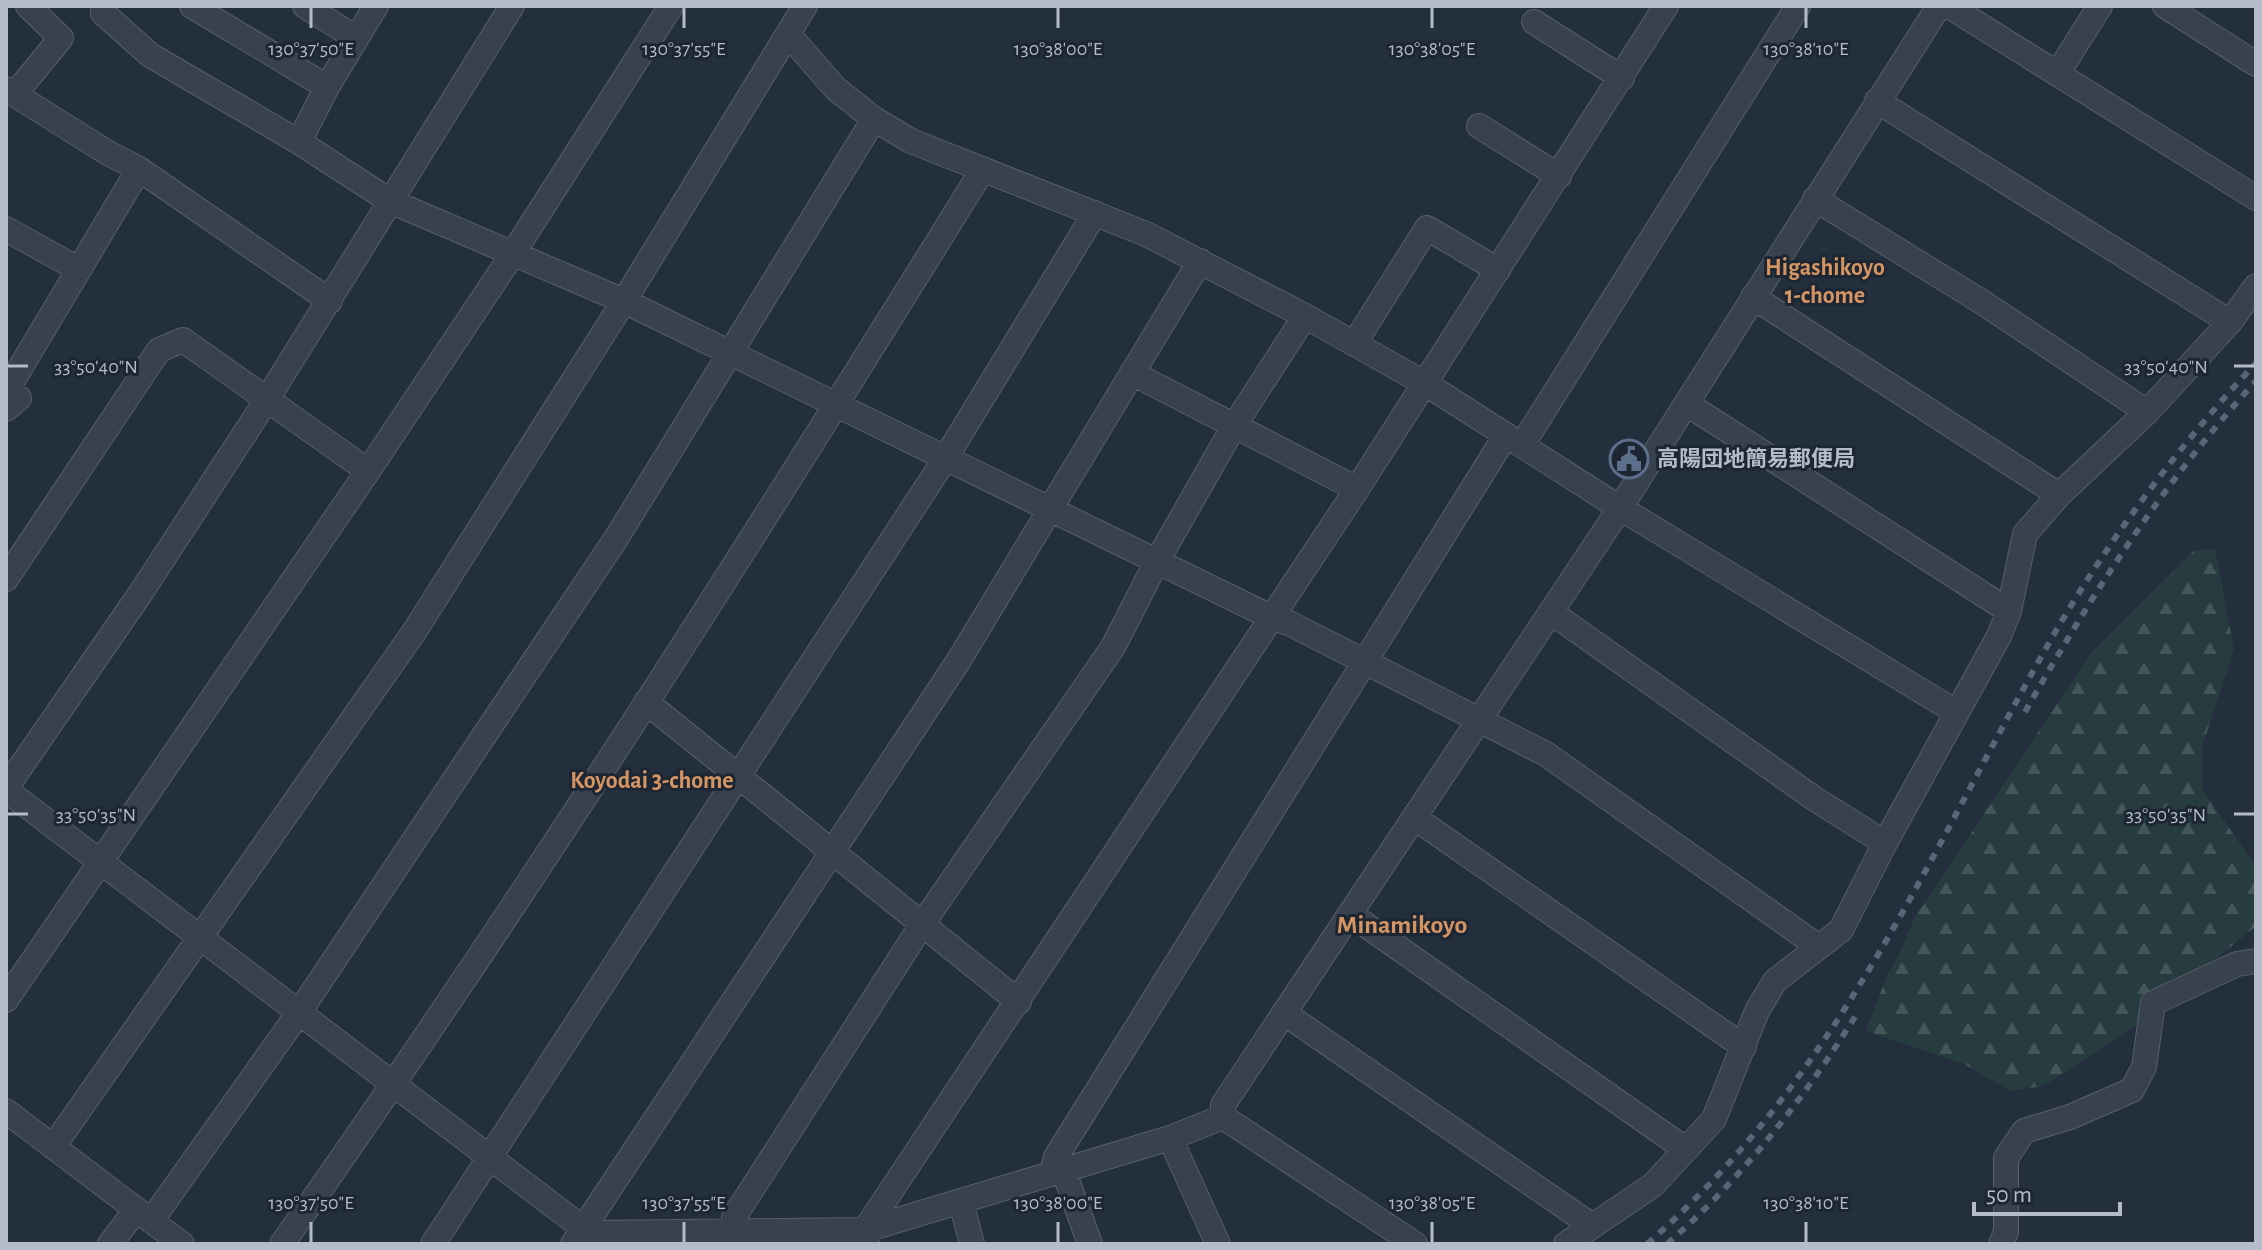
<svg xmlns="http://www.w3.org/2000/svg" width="2262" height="1250" viewBox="0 0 2262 1250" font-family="'Alegreya Sans','Noto Sans JP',sans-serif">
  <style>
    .forest { fill: url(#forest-firs) }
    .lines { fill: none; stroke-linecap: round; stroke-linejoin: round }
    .minor-casing { stroke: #565f6c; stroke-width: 26 }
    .minor { stroke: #38414e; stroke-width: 24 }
    .rail { stroke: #5a6575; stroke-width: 6; stroke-dasharray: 8 8; stroke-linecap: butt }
    .ticks { fill: none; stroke: #b4bcc9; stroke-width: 3 }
    .labels { text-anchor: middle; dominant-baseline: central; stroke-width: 6; stroke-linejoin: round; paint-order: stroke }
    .poi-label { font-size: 22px; font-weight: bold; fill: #b4bcc9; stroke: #1d2633; text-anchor: start }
    .neighbourhood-label { font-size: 24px; font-weight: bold; fill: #d59563; stroke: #1d2633 }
    .quarter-label { font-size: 26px; font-weight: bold; fill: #d59563; stroke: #1d2633 }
    .ticks-label { font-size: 20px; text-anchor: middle; fill: #b4bcc9; stroke: #1d2633; stroke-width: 6; stroke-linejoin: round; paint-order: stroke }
  </style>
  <defs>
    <pattern id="forest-firs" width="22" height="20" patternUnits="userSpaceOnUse" patternTransform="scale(2)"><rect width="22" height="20" fill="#263c3f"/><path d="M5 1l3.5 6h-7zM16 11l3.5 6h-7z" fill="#435659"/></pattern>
  </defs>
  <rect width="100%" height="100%" fill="#242f3e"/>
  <!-- forest -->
  <path class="forest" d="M2215,549L2234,649L2202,747V788L2256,867V926L2130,1030L2043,1086L2011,1091L1964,1064L1866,1031L1887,975L1899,955L1914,919L2091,653L2194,551Z"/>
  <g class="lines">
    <!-- minor casing -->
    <g class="minor-casing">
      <path id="minor" d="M104,6L103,13L150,55L299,142
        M192,6L327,87
        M305,6L356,38
        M376,6L327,87L299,142L390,201L624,301L1273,618L1289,623L1546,754L1819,947
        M1949,6L2256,198
        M2165,6L2256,64
        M1534,22L1622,78
        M788,34L836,89L874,119L911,141L1146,234L1305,316L1426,384L1620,508L1956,712
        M2057,74L2100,6
        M6,89L108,153L139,169L330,301
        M15,94L61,38L28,6
        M1877,101L2230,322
        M1479,126L1559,176
        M1815,199L1982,302L2147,412
        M6,229L78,269
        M1753,297L2059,495
        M1354,344L1427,228L1498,270
        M1132,373L1357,489
        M1687,404L2009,611
        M6,409L19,398L7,390L139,169
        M1522,445L1798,6
        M6,579L159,350L183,340L368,471L512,255L671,6
        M1552,613L1815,799L1885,843
        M646,702L1019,1002
        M6,788L140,594L266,401L512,6
        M6,790L584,1229L595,1233L865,1230L1170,1138L1223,1117
        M1415,818L1744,1047
        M1350,914L1685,1149
        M6,1000L368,471
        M1284,1013L1591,1225
        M6,1111L182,1244
        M1223,1117V1105L1620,508L1939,6
        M1223,1117L1415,1244
        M1170,1138L1218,1244
        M53,1147L414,632L624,301L805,6
        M1063,1169L1090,1244
        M1052,1173L1056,1157L1506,435
        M961,1202L972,1244
        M151,1221L298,1014L617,537L874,119
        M110,1244L136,1210
        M282,1244C529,894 758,532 983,169
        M433,1244L945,459L1095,213
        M573,1244L959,660L1200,261
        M737,1244L734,1217L923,923L1113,647L1156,563L1234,426L1305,316
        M867,1244L865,1230L1357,489L1666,6
        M1566,1244L1653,1185L1714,1119L1757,1011L1775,981L1841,930L1885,843L1999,636L2009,611L2025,534L2059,495L2147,412L2230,322L2256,286
        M2001,1244L2006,1232V1158L2024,1131L2070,1117L2132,1090L2144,1067L2153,1003L2237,964L2256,961"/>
    </g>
    <!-- minor -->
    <use href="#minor" class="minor"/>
    <!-- rail -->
    <path class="rail" d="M2025,712C2092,594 2164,481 2256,381
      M1647,1244C1843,1073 1931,847 2057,629C2113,534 2181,443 2256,363
      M1667,1244C1742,1179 1806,1096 1858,1012"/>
  </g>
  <!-- ticks -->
  <path class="ticks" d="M311,8V28M684,8V28M1058,8V28M1432,8V28M1806,8V28M8,366H28M2234,366H2254M8,814H28M2234,814H2254M311,1222V1242M684,1222V1242M1058,1222V1242M1432,1222V1242M1806,1222V1242"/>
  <!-- icons -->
  <defs>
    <g id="civic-ring" transform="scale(2)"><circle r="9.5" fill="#1d2633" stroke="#5c6f8a" stroke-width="1.5"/><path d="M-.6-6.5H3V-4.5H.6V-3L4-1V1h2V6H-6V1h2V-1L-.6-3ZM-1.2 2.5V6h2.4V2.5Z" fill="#5c6f8a"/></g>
  </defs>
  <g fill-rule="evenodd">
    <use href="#civic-ring" x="1629" y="459"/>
  </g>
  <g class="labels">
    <!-- poi labels -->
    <g class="poi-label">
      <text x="1657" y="459">高陽団地簡易郵便局</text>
    </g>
    <!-- neighbourhood labels -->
    <g class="neighbourhood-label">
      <text x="1825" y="268">Higashikoyo<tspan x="1825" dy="28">1-chome</tspan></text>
      <text x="652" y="781">Koyodai 3-chome</text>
    </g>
    <!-- quarter labels -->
    <g class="quarter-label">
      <text x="1402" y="925">Minamikoyo</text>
    </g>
  </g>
  <g class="ticks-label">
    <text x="311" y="55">130°37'50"E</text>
    <text x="684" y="55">130°37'55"E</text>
    <text x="1058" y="55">130°38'00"E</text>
    <text x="1432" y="55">130°38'05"E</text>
    <text x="1806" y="55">130°38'10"E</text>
    <text x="96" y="373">33°50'40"N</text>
    <text x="2166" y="373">33°50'40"N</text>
    <text x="96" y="821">33°50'35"N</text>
    <text x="2166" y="821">33°50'35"N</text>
    <text x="311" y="1209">130°37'50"E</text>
    <text x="684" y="1209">130°37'55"E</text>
    <text x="1058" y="1209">130°38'00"E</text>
    <text x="1432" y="1209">130°38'05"E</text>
    <text x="1806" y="1209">130°38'10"E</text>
  </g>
  <!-- border -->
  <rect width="2262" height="1250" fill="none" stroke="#b4bcc9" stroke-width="16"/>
  <!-- scale -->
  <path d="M1974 1202v12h146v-12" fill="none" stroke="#b4bcc9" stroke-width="4"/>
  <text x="1986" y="1202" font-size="24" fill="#b4bcc9" stroke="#1d2633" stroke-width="6" paint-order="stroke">50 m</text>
</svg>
